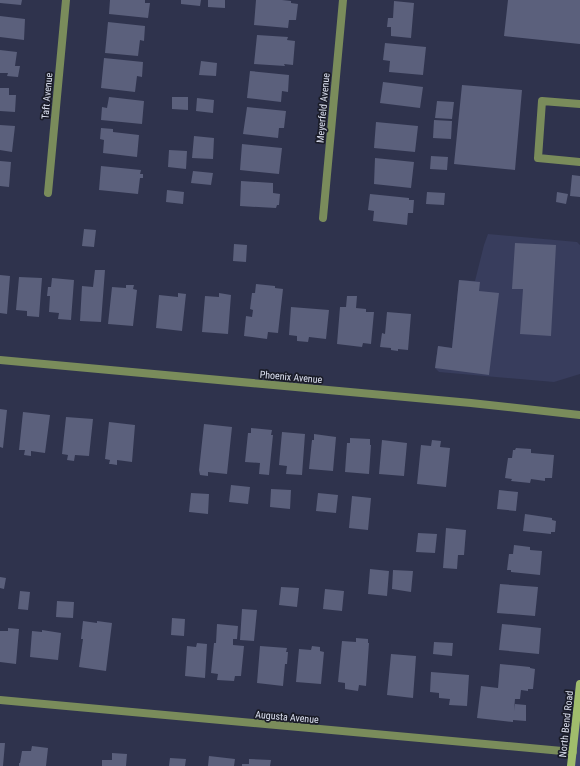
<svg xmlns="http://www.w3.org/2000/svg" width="580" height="766" viewBox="0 0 580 766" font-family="'Roboto Condensed',sans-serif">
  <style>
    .built { fill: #383d5d }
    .green { fill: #3e436c }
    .building { fill: #5b607c }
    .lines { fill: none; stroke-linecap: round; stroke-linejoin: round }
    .service { stroke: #7a8c5b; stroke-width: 8 }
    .minor { stroke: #7a8c5b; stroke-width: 8 }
    .secondary { stroke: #a0bd6c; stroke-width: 8 }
    .labels { text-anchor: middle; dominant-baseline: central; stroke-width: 3.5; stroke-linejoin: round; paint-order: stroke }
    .street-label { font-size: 10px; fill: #dce0f0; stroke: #1a1c28 }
  </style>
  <rect width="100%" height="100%" fill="#2f334d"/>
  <!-- built -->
  <path class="built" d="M488,234L577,242L580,245V374L554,382L439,372L435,368L438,346L452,348L459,280L475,281L484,245Z"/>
  <!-- green -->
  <path class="green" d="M580,684V766H571Z"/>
  <!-- building -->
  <path class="building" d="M0,0H22L21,5L0,3Z
    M110,0H145V3H150L148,18L109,14Z
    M181,0H201L200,6L181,4Z
    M208,0H225V8L208,7Z
    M256,0H282L291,1V3L298,4L296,20H289L288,28L254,25Z
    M508,0H580V44L504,36Z
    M394,1L414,3L411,38L391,36V27H387L388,18H393Z
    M0,16L25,19L24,40L0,37Z
    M108,22L145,26L144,41L140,40L138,56L105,53Z
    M257,35L288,37L287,40L295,41L293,65L284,64L285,66L254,64Z
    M385,43L426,47L423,75L389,72L390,61L383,60Z
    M0,50L17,52L15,66H20L18,77L7,76L8,73H0Z
    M104,58L143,62L142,77L137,76L135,92L101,88Z
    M201,61L217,63L216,76L199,75Z
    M250,71L289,75L288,92L282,91L281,102L247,98Z
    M383,82L423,87L420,108L380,103Z
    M462,85L522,90L515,170L454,164Z
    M0,88H9V95H16L15,112L0,111Z
    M109,97L144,101L142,124L101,120L102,107L107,108Z
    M172,97H188V110L172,109Z
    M197,98L214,100L213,113L196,111Z
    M437,101L454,102L452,119L435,118Z
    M247,107L286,111L284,128H279L278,138L243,134Z
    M434,120L452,121L451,139L433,138Z
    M376,122L418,126L415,152L374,148Z
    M0,125L15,126L12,152L0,150Z
    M101,128L113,129V132L139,135L137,157L103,153L104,140L100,139Z
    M194,136L214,138L213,159L192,158Z
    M242,144L282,148L279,174L240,170Z
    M169,150L187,151L186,169L168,167Z
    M431,156L448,157L447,170L430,169Z
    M375,158L414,162L411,188L374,184Z
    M0,161L11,162L9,187L0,186Z
    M101,166L141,170L140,174H143V178H140L138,194L99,190Z
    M193,171L213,173L211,185L191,183Z
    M572,175L580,176V197L570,196Z
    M241,181L273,183V193L280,194L279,205H277L276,208L240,206Z
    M167,190L184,192L183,204L166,202Z
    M427,192L445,193L444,205L426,204Z
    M557,192L568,194L566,204L556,202Z
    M370,194L409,198V200H414L413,213H408L407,225L373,221L374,211L368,210Z
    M84,229L96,230L94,247L82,246Z
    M515,243L556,245L551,336L520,334L523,289H512Z
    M234,244L247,245L246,262L233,261Z
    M95,270H105L101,322L80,321L82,286L93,287Z
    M0,275L10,276L7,314L0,313Z
    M19,277L42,278L39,317L27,316V311L16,310Z
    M52,278L74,280L71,320L58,319L59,313L49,312L50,296H47L48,287H51Z
    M459,280L480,282L479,291L499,293L489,375L435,368L438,346L452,348Z
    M256,284L275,286V288L283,289L278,333L268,332L267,339L244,336L246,316L252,317L253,310L250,309L252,293H255Z
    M126,285H134L133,289L137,290L133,326L108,324L112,287L126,288Z
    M178,293L186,294L182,331L156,328L159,295L178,297Z
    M219,293L231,295L228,334L202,332L205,296L219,297Z
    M347,296H357L356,308L366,309V312H374L371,344L363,343L362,347L337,344L340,307H346Z
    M291,307L329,310L326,339L309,337L308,342L297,341V336L289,335Z
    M387,312L411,314L408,350L398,349V351L391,350V348L380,347L382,333L385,334Z
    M0,409L7,410L3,448L0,447Z
    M23,412L50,415L45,453L31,451V456L24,455L25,450H19Z
    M66,417L93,419L89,456L75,455L74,461L67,460L68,455L62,454Z
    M109,422L135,425L132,462L117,460V465L111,464H109L110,460L105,459Z
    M204,424L232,427L227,474L208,472V476L200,475L199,470Z
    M251,428L272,430L271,435H273L269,475L259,474L260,463L245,462L248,433H251Z
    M282,432L305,434L302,475L286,474L287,466L279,465Z
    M314,434L336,437L333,471L309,469L312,440H314Z
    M350,438L370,439V445H371L369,474L345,472L347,443H350Z
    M382,440L407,443L404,476L379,474Z
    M432,440L441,441L440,447L450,448L446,487L417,484L421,445L431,446Z
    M516,448L531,449V453L554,455L552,478H545V481L531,479L530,483L511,481L512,479L505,478L508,458H512L513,450H515Z
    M231,485L250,487L248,504L229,502Z
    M271,489L291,490L290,509L270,507Z
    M499,490L518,492L516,511L497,509Z
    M191,493L209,494L208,514L189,512Z
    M318,493L338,495L336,513L316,511Z
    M352,496L371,498L368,530L349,528Z
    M525,514L552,518V520L556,521L555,532H551V534L523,531Z
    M446,528L466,530L464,555H458L457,569L443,568Z
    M418,533L437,534L435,553L416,552Z
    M514,545L530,547V550L542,551L540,575L511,572V570H507L509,554H513Z
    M370,569L389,571L387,596L368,594Z
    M393,570L413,571L411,592L392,589Z
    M0,577L6,578L4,589L0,588Z
    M500,584L538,587L535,616L497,613Z
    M281,587L299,588L297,607L279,605Z
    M325,589L344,591L342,611L323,609Z
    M20,591L30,592L28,610L18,609Z
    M57,601L74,602L73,618L56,617Z
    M242,609L257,610L254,641L240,640Z
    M172,618L185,619L184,636L171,635Z
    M83,621L97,623V621L112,623L106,671L79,667L83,639H81Z
    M217,624L238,626L237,639H233V645L244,646L241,676H235L234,681L217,680L218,674L211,673L214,643H216Z
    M502,624L541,628L539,654L499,650Z
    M8,628L19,629L16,664L0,662V631H8Z
    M42,630L61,633L58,660L30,657L32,631L42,632Z
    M356,638L368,639V643H369L366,686L359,685L358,691L345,689V683L338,682L342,641L356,642Z
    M434,642L453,643L452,656L433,654Z
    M197,643L207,644L205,678L185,676L187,646L196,647Z
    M260,646L287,648L286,652H288L287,664H285L283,686L257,683Z
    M312,646L320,647V651L324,652L321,684L296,682L299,649L311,650Z
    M391,654L416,656L413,698L387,695Z
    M500,664L530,667V668L535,669L533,689H528V691L521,690L520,699H515L514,711L515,704L526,705V721L513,720V722L477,718L481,686L498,688Z
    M431,672L469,675L467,706L449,705L450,699L439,698V693L430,692Z
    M0,743H5L3,766H0Z
    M32,746L48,748L46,766H19V763H20L22,751H31Z
    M112,753L127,754L126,766H102V760H112Z
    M209,756L235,759L234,766H208Z
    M170,758L186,759L185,766H169Z
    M249,759L271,760L270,766H242V764H249Z"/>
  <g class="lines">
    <!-- service -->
    <path class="service" d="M580,104L542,101L538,158L580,162"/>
    <!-- minor -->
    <path class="minor" d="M48,193L66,0
      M323,218L343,0
      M0,360L471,403L580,415
      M0,700L573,752"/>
    <!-- secondary -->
    <path class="secondary" d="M571,766L580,684"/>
  </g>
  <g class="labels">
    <!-- street labels -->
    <g class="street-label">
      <text transform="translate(47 96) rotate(-85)">Taft Avenue</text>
      <text transform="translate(323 108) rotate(-85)">Meyerfeld Avenue</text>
      <text transform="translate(291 377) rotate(5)">Phoenix Avenue</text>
      <text transform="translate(287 717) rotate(5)">Augusta Avenue</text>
      <text transform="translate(566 724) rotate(-84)">North Bend Road</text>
    </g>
  </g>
</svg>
